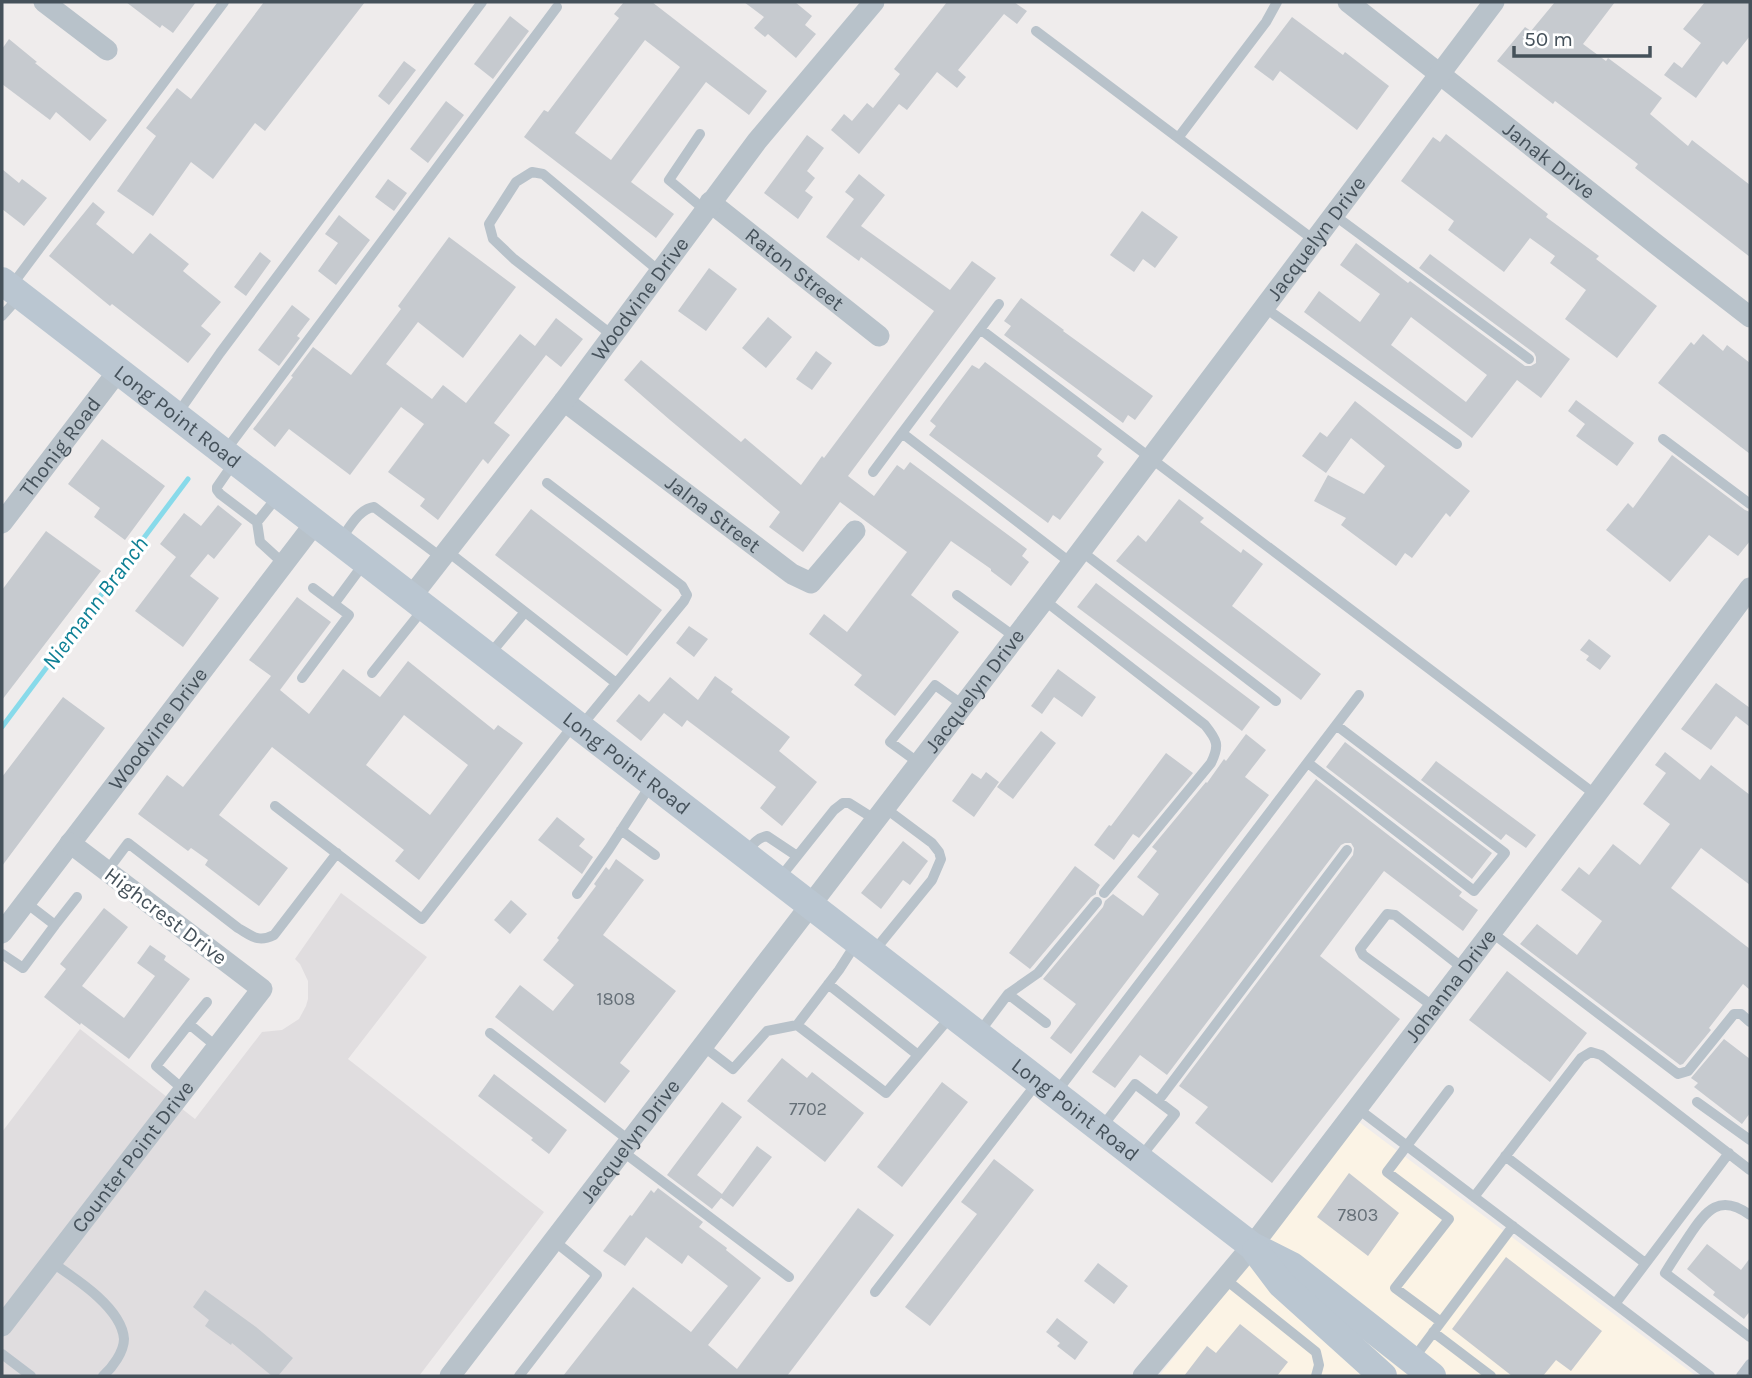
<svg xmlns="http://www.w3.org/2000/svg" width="1752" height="1378" viewBox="0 0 1752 1378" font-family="Karla,sans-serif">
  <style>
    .commercial { fill: #fbf3e5 }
    .education { fill: #e0dddf }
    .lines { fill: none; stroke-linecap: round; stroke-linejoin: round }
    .stream { stroke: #88daea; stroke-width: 5 }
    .building { fill: #c6cacf; fill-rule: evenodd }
    .lane { stroke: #b8c2ca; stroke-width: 10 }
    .street { stroke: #b8c2ca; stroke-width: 21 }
    .secondary { stroke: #bac6d1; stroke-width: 28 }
    .labels { text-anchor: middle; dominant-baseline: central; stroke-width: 6; stroke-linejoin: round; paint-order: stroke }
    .number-label { font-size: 18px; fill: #656f77 }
    .street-label { font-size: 21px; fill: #45515a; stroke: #fff }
    .water-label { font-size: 23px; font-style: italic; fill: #0e8095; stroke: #fff }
  </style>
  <rect width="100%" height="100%" fill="#efecec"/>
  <!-- commercial -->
  <path class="commercial" d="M1359,1122L1696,1376H1159Z"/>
  <!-- education -->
  <path class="education" d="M341,893L427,957L348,1059L544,1212L419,1376H2V1132L80,1029L195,1119L262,1032L282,1030L299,1019L306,1006L308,999V981L300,964L295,959Z"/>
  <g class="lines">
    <!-- stream -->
    <path class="stream" d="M2,727L188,479"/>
  </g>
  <!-- building -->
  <path class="building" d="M126,2H196L173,33L162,25L160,28Z
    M264,2H365L265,131L255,123L213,179L191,162L153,216L117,191L156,136L146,128L177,88L191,99Z
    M624,2H652L767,91L749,115L706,82L631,182L674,214L656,238L524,137L544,110L548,112L619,18L614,14ZM645,40L680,67L611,160L575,133Z
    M744,2H795L812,16L805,25L816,34L796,58L768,34L765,37L754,28L764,17Z
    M947,2H1014L1027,11L1017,24L1004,14L958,70L966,77L957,88L937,72L907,110L899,104L859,154L831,130L844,114L852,121L867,103L873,108L900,74L894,69Z
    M1555,2H1615L1583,44L1606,61L1608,58L1662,98L1650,114L1688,146L1692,140L1750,185V257L1635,168L1638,164L1555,101L1553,104L1497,61L1525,27L1531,31Z
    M1705,2H1750V36L1727,65L1723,61L1696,98L1664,75L1674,62L1682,68L1701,43L1683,29Z
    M510,16L529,31L493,79L474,64Z
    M1292,17L1343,55L1345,52L1389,86L1357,130L1280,71L1273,81L1254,67Z
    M9,39L37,62L35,63L107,120L90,141L56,112L50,120L2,84V49Z
    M404,61L416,70L389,105L378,96Z
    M446,101L464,115L428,163L410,149Z
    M1446,134L1548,214L1546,217L1599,256L1596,259L1657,306L1617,358L1565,319L1586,290L1550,263L1555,256L1530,238L1504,272L1448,230L1454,221L1401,181L1433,137L1440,142Z
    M807,135L824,148L807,171L815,178L805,191L813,197L798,219L764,193Z
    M2,169L19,183L22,179L47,198L24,226L2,209Z
    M859,174L885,195L861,226L950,290L972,261L996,278L848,476L874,496L897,465L904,470L910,462L1027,549L1022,556L1029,562L1011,586L991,571V569L951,541L911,595L959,632L895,716L854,685L862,675L809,634L824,614L847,632L907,552L840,502L803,552L769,527L780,512L670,420L624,380L641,360L741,442L745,438L801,485L822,456L824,458L934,311L861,257L859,261L826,237L854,199L845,192Z
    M388,179L407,193L394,211L375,197Z
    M93,202L105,212L96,224L133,254L150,233L189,264L183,271L221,302L201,326L211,334L188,363L112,304L110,306L49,256Z
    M1142,211L1178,237L1155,268L1143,259L1134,272L1110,255Z
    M339,215L370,240L336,285L318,271L338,243L325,234Z
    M449,237L516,287L463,358L418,322L386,364L432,399L443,385L466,403L520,334L535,346L556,318L583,339L561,367L546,355L494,423L510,435L488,464L483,459L438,520L420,506L425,499L388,472L424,424L401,407L350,475L289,429L275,447L253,429L293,377L291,376L313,347L351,375L401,309L398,306Z
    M1356,243L1408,283L1410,281L1525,366H1531L1536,363V357L1534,353L1419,268L1430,254L1570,359L1541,398L1517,380L1472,438L1304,312L1319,291L1360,322L1380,294L1340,265ZM1411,317L1487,375L1466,402L1391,345Z
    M260,252L271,261L246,296L234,287Z
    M709,268L737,289L706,331L678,311Z
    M1021,298L1064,330L1063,331L1153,396L1135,420L1128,415L1123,423L1004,335L1011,326L1004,321Z
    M292,305L310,319L297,336L300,338L279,366L258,350Z
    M768,317L792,337L766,368L742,348Z
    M1703,334L1723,351L1727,345L1750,363V454L1658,383L1691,342L1694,345Z
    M816,351L832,363L812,390L796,379Z
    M985,362L1102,449L1097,456L1104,462L1060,520L1053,515L1048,523L929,435L936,426L930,421L947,398L972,365L979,369Z
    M1576,400L1634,443L1617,466L1576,436L1585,424L1568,411Z
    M1355,401L1470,491L1450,517L1446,513L1412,558L1405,553L1396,566L1341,525L1346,518L1314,501L1328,475L1364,494L1385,466L1351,438L1326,473L1302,456L1320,432L1327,437Z
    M102,439L165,486L125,540L94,517L100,508L68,484Z
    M1672,455L1745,510L1750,512V541L1738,556L1709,535L1670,582L1606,530L1628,503L1633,508Z
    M1179,499L1204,518L1200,522L1241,553L1243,549L1263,564L1232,606L1321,674L1301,700L1116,561L1138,535L1146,542Z
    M218,505L242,524L214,559L208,554L190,576L219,598L183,647L135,611L176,557L160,544L184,513L201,526Z
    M531,509L662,610L627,656L495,555Z
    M46,531L101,571L2,700V590Z
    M1096,583L1260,707L1242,731L1077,607Z
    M297,597L331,622L280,690L309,714L343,669L380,697L408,661L494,730L498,725L523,743L419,880L395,861L404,850L272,747L219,815L288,868L259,906L205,865L208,860L191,848L188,851L138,814L167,775L183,787L271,676L249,660ZM404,715L468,765L430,815L366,765Z
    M689,626L708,639L694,657L676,643Z
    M1589,639L1611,656L1600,670L1586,660L1589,656L1580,650Z
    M1058,669L1096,697L1082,717L1054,697L1042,714L1031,706Z
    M715,676L733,689L731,692L790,737L779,751L817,782L782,826L760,808L776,787L687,720L682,727L664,713L641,741L616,721L639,694L649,702L670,677L698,700Z
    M1716,683L1750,708V727L1736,716L1711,750L1681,729Z
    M63,697L105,728L2,866V777Z
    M1041,731L1056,743L1013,799L997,787Z
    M1246,734L1266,750L1245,777L1269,795L1071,1054L1050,1038L1076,1004L1043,979L1103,907L1105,901L1113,894L1143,916L1159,894L1137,877L1157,851L1152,847L1206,782L1207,783L1224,759L1226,761Z
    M1345,742L1492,853L1472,879L1326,767Z
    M1665,752L1700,780L1711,765L1750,795V885L1701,848L1671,888L1750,949V990L1743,984L1709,1028L1711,1030L1683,1064L1680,1065L1520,944L1537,924L1577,955L1602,921L1561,890L1579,867L1589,875L1613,844L1640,865L1670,824L1643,804L1666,773L1655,765Z
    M1166,753L1193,773L1139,838L1133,834L1114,860L1094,845L1109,825L1111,826Z
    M1436,761L1536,835L1526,848L1506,834L1501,840L1421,780Z
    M986,772L999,782L974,817L952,801L972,773L981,779Z
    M1316,779L1462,892L1459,896L1478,910L1463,931L1384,871L1320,956L1400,1019L1272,1183L1195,1123L1208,1107L1179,1086L1353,855L1354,848L1351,843H1345L1341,845L1167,1075L1140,1055L1115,1088L1092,1072Z
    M557,817L585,839L579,846L593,857L582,874L538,840Z
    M903,841L928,861L910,885L903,880L881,909L861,893Z
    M616,859L644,880L603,935L676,991L620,1063L630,1071L605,1103L495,1017L520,985L553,1011L574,985L543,960L559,940L557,938L596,886L594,884L606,867L609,870Z
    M1075,866L1100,885L1096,891V894L1091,897L1030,969L1009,953Z
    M511,900L527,914L510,934L494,920Z
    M104,908L128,927L82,986L124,1018L155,976L137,963L150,945L166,956L164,960L190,979L129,1059L81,1023L80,1025L44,997L66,969L60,964Z
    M1507,971L1587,1033L1550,1082L1469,1020Z
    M1724,1039L1750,1059V1113L1742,1124L1694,1087L1698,1083L1691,1078Z
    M782,1058L807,1078L812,1072L864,1113L825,1162L747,1101Z
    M494,1074L567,1130L549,1154L531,1140L533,1138L478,1096Z
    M942,1082L968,1102L902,1187L877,1167Z
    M722,1102L742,1117L697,1175L722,1194L757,1146L772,1157L733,1207L721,1198L712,1209L667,1175Z
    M994,1159L1034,1190L930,1326L905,1307L977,1214L961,1202Z
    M1349,1173L1399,1213L1368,1256L1317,1217Z
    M658,1188L703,1222L699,1227L727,1248L726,1250L761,1278L708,1345L737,1369L858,1208L894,1235L787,1376H563L633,1287L691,1332L728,1286L688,1255L682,1264L646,1237L625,1266L603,1251L630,1215L632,1216L651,1190L654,1193Z
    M1707,1244L1741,1270L1750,1258V1311L1744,1319L1713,1295L1715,1292L1687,1269Z
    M1506,1257L1602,1331L1571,1371L1556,1360L1543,1376H1512L1452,1329Z
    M1098,1263L1128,1286L1114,1304L1084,1281Z
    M205,1290L256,1327L293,1358L278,1376H272L232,1343L231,1345L205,1326L209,1320L193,1307Z
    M1057,1318L1088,1342L1075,1360L1057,1346L1060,1343L1046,1332Z
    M1240,1324L1288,1362L1277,1376H1184L1207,1346L1216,1353Z"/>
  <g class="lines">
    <!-- lane -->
    <path class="lane" d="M1036,31L1314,240
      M700,134L669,180L705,210
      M1178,138L1266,22L1277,2
      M1334,215L1529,359
      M12,285L224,2
      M999,304L902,433L1071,563
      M1264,307L1457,444
      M2,316L19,297
      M980,329L1596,795
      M612,335L514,259L493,239L489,224L516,182L532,172L543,174L659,271
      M178,413L220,353L482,2
      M1663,439L1750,504
      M226,450L557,7
      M235,461L217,487V490L220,494L257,522L278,496
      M873,472L902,433
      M547,483L682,586L687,595L684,601L582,725
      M257,522L260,542L284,564
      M341,539C350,527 359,509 374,507L442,558
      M447,551L616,683
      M1081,551L1276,701
      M957,595L1015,637
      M1044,600L1205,725C1217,740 1220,745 1211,763L1104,893
      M334,604L365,562
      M490,654L525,612
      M372,673L424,608
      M302,678L349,615L313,588
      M919,763L890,742L935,685L963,705
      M1308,763L1474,891L1505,853L1336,725
      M275,806L422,919L575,723
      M621,830L655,855
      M744,855C752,846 756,838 767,836L797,856
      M107,871L128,843L238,928C252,936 258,943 274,935L337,853
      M779,879L834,810L843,803H849L876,820
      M577,894L609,849L652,783
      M55,925L77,897
      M1491,932L1678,1074L1688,1071L1734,1014H1741L1750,1022
      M857,942L839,970L797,1025L886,1093L951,1016
      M874,951L932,880L941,859L939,852L932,843L885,808
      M2,954L23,968L55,925L25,902
      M828,984L918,1055
      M1008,994L1046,1023
      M1434,1007L1363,955L1360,949L1387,914L1395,915L1464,969
      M189,1024L207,1002
      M490,1033L630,1141
      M978,1034L1008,994L1038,973L1097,902
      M703,1046L733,1069L767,1031L797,1025
      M184,1090L156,1066L189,1024L217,1047
      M1055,1094L1359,695
      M1158,1101L1347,850
      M1697,1102L1750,1140
      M1357,1108L1710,1376
      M1102,1127L1135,1084L1175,1114L1139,1159
      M622,1151L789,1277
      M1505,1156L1645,1263
      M1474,1197L1581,1058L1591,1052L1601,1055L1750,1170
      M1750,1215C1720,1193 1706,1210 1689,1236C1681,1248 1673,1260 1665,1273L1750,1337
      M51,1262C75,1278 122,1308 124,1339C124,1352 112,1368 103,1376
      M1225,1279L1316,1352L1319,1365L1316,1376
      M875,1292L1037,1083
      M1615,1304L1729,1153
      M1441,1322L1395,1288L1449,1219L1387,1172L1449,1090
      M1433,1332L1491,1376
      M2,1354L31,1376
      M1414,1358L1513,1226
      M519,1376L597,1275L554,1241
      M1741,1376L1750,1364"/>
    <!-- street -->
    <g class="street">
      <path d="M44,2L107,50"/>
      <path id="s1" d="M1348,2L1657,245L1750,317"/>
      <path id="s2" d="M710,202L879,336"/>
      <path id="s3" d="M564,401L792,574L811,583L855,531"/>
      <path id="s4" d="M2,523L118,371"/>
      <path id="s5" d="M411,597L564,401L757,141L874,2"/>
      <path id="s6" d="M2,933L315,523"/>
      <path id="s7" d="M2,1326L262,989L70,843"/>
      <path id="s8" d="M450,1376L1044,600L1494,2"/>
      <path id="s9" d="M1143,1376L1252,1246L1596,795L1750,588"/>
    </g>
    <!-- secondary -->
    <g class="secondary">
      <path id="s10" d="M2,281L1252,1246L1292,1266L1432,1376"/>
      <path d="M1256,1251L1281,1284L1383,1376"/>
    </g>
  </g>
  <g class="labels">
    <!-- number labels -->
    <g class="number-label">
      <text x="616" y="999">1808</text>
      <text x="808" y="1109">7702</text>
      <text x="1358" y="1215">7803</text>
    </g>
    <!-- street labels -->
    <g class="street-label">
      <text stroke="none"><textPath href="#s1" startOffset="256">Janak Drive</textPath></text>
      <text stroke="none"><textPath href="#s8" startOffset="1430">Jacquelyn Drive</textPath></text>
      <text stroke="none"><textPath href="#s2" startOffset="108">Raton Street</textPath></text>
      <text stroke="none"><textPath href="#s5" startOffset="376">Woodvine Drive</textPath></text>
      <text stroke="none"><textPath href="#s10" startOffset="222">Long Point Road</textPath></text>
      <text stroke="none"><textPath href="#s4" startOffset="96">Thonig Road</textPath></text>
      <text stroke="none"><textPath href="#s3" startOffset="187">Jalna Street</textPath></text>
      <text stroke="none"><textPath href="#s8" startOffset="863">Jacquelyn Drive</textPath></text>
      <text stroke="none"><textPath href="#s6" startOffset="257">Woodvine Drive</textPath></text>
      <text stroke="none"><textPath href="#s10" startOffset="789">Long Point Road</textPath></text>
      <text transform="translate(166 916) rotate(37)">Highcrest Drive</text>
      <text stroke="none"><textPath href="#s9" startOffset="497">Johanna Drive</textPath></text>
      <text stroke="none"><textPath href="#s10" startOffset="1356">Long Point Road</textPath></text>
      <text stroke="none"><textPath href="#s8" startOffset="296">Jacquelyn Drive</textPath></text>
      <text stroke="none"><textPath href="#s7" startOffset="214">Counter Point Drive</textPath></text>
    </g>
    <!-- water labels -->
    <g class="water-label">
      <text transform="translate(95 603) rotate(-53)">Niemann Branch</text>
    </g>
  </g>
  <!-- border -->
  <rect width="1752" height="1378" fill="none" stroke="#45515a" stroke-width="7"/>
  <!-- scale -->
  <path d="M1514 46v10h136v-10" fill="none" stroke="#45515a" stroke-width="3.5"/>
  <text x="1524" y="46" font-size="21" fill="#45515a" stroke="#ffffff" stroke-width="5" paint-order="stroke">50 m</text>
</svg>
